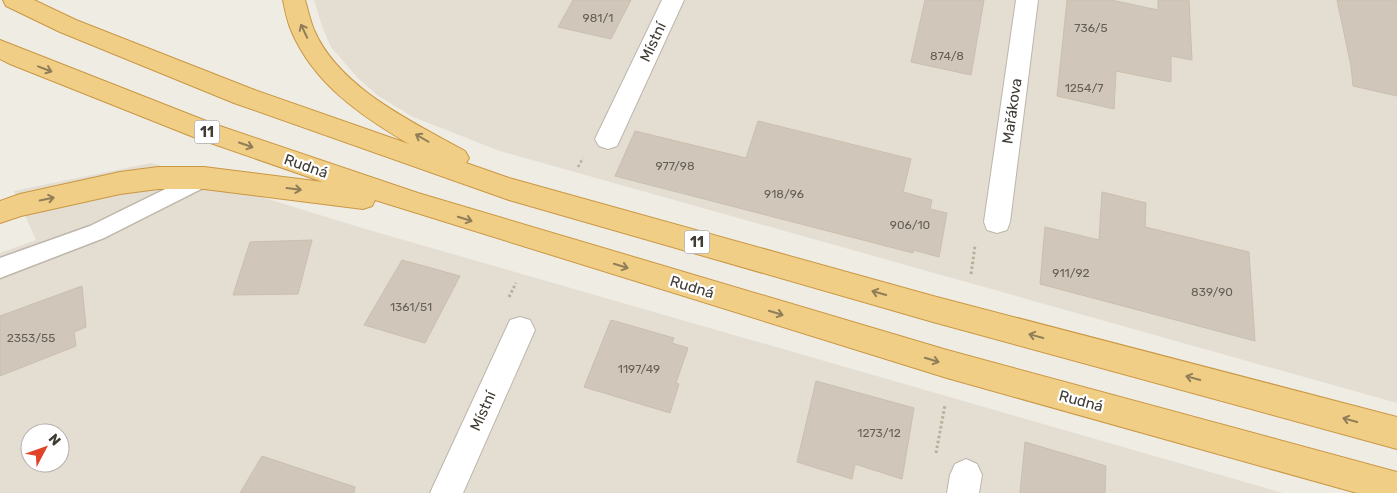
<svg xmlns="http://www.w3.org/2000/svg" width="1397" height="493" viewBox="0 0 1397 493" font-family="Rubik,sans-serif">
  <style>
    .residential { fill: #e3ddd2; fill-rule: evenodd }
    .building { fill: #d0c7ba; stroke: #cabfae }
    .lines { fill: none; stroke-linecap: round; stroke-linejoin: round }
    .service-casing { stroke: #bdb6aa; stroke-width: 3 }
    .minor-casing { stroke: #bdb6aa; stroke-width: 2 }
    .trunk-casing { stroke: #ca9743; stroke-width: 2 }
    .path-far1 { stroke: #baae9a; stroke-width: 2.5; stroke-dasharray: 2.5 2.5; stroke-linecap: butt }
    .path { stroke: #baae9a; stroke-width: 3; stroke-dasharray: 2.5 2.5; stroke-linecap: butt }
    .service { fill: #fff; fill-rule: evenodd }
    .minor { fill: #fff; fill-rule: evenodd }
    .trunk { fill: #f0ce86; fill-rule: evenodd }
    .oneway { stroke: #907e59 }
    .labels { text-anchor: middle; dominant-baseline: central; stroke-width: 4.5; stroke-linejoin: round; paint-order: stroke }
    .number-label { font-size: 12px; fill: #655f56 }
    .shield { fill: #fff; stroke: #7a7671; stroke-width: 1 }
    .shield-label { font-size: 14px; font-weight: bold; fill: #413c34 }
    .street-label { font-size: 15px; fill: #413c34; stroke: #fff }
  </style>
  <rect width="100%" height="100%" fill="#efece4"/>
  <!-- residential -->
  <path class="residential" d="M314,0H1397V403L500,151L413,117L377,95L357,77L331,47L323,29Z
    M151,163L362,228L1283,493H0V253L36,240L14,191ZM30,433H60V463H30Z"/>
  <!-- building -->
  <path class="building" d="M573,0H631L611,39L558,27Z
    M925,0H984L971,75L911,62Z
    M1067,0H1111L1158,10V0H1189L1192,60L1171,56V82L1116,71L1114,109L1057,96Z
    M1337,0H1397V96L1353,86L1351,66Z
    M758,121L911,159L903,192L932,200L930,209L947,213L939,257L913,250V253L615,176L635,131L746,158Z
    M1102,192L1146,203L1145,227L1249,252L1255,341L1040,284L1045,227L1099,240Z
    M312,240L298,294L233,295L250,242Z
    M402,260L460,276L425,343L364,325Z
    M82,286L86,327L74,332L76,346L0,376V316Z
    M611,320L674,338L672,343L688,348L676,383L679,384L670,413L584,387Z
    M816,381L914,408L902,479L855,464L852,479L797,462Z
    M1025,442L1106,466L1105,493H1020Z
    M262,456L355,487L354,493H240Z"/>
  <g class="lines">
    <!-- service casing -->
    <g class="service-casing">
      <path id="service" d="M204,170L211,172L214,178L211,184L104,238L0,278V258L90,226Z"/>
    </g>
    <!-- minor casing -->
    <g class="minor-casing">
      <path id="minor" d="M662,0H684L617,146L608,149L599,146L595,139Z
        M1016,0H1038L1010,222L1007,230L997,233L987,230L984,222Z
        M520,317L530,320L535,330L463,493H430L510,320Z
        M966,459L977,464L982,475L979,493H947L950,475L955,464Z"/>
    </g>
    <!-- trunk casing -->
    <g class="trunk-casing">
      <path id="trunk" d="M3,0H34L76,20L252,89L409,144C361,116 313,83 291,30C287,21 285,10 283,0H305C308,10 310,20 314,30C339,88 413,122 465,151L469,158L466,163L509,178L933,296L1397,417V449L933,322L509,200L234,103L60,32L6,6Z
        M0,40L214,124L418,193L947,350L1397,472V493H1357L947,378L375,200L372,206L363,209L204,189H158L120,194L21,216L0,223V201L20,194L120,172L158,167H204L323,182L196,138L10,64L0,59Z"/>
    </g>
    <!-- path-far1 -->
    <path class="path-far1" d="M578,167L583,158"/>
    <!-- path -->
    <path class="path" d="M971,274L975,246
      M509,297L516,283
      M936,453L945,405"/>
    <!-- service -->
    <use href="#service" class="service"/>
    <!-- minor -->
    <use href="#minor" class="minor"/>
    <!-- trunk -->
    <use href="#trunk" class="trunk"/>
  </g>
  <!-- one-way arrows -->
  <defs><path id="oneway-shaft" d="M-6 0H5M1.5-3L5.5 0L1.5 3" fill="none" stroke-width="1.6" stroke-linecap="round" stroke-linejoin="round" transform="scale(1.25)"/></defs>
  <g class="oneway">
    <use href="#oneway-shaft" transform="translate(304 31) rotate(-115)"/>
    <use href="#oneway-shaft" transform="translate(45 69) rotate(21)"/>
    <use href="#oneway-shaft" transform="translate(422 138) rotate(-150)"/>
    <use href="#oneway-shaft" transform="translate(246 145) rotate(19)"/>
    <use href="#oneway-shaft" transform="translate(294 189) rotate(7)"/>
    <use href="#oneway-shaft" transform="translate(47 199) rotate(-12)"/>
    <use href="#oneway-shaft" transform="translate(465 219) rotate(17)"/>
    <use href="#oneway-shaft" transform="translate(621 266) rotate(17)"/>
    <use href="#oneway-shaft" transform="translate(879 293) rotate(-164)"/>
    <use href="#oneway-shaft" transform="translate(776 313) rotate(17)"/>
    <use href="#oneway-shaft" transform="translate(1036 336) rotate(-165)"/>
    <use href="#oneway-shaft" transform="translate(932 360) rotate(17)"/>
    <use href="#oneway-shaft" transform="translate(1193 378) rotate(-165)"/>
    <use href="#oneway-shaft" transform="translate(1350 420) rotate(-165)"/>
  </g>
  <g class="labels">
    <!-- number labels -->
    <g class="number-label">
      <text x="598" y="18">981/1</text>
      <text x="1091" y="28">736/5</text>
      <text x="947" y="56">874/8</text>
      <text x="1084" y="88">1254/7</text>
      <text x="675" y="166">977/98</text>
      <text x="784" y="194">918/96</text>
      <text x="910" y="225">906/10</text>
      <text x="1071" y="273">911/92</text>
      <text x="1212" y="292">839/90</text>
      <text x="411" y="307">1361/51</text>
      <text x="31" y="338">2353/55</text>
      <text x="639" y="369">1197/49</text>
      <text x="879" y="433">1273/12</text>
    </g>
    <!-- shield labels -->
    <g class="shield">
      <rect x="194.5" y="120.5" width="25" height="23" rx="4"/>
      <rect x="684.5" y="230.5" width="25" height="23" rx="4"/>
    </g>
    <g class="shield-label">
      <text x="207" y="132">11</text>
      <text x="697" y="242">11</text>
    </g>
    <!-- street labels -->
    <g class="street-label">
      <text transform="translate(653 42) rotate(-65)">Místní</text>
      <text transform="translate(1012 111) rotate(-82)">Mařákova</text>
      <text transform="translate(306 166) rotate(19)">Rudná</text>
      <text transform="translate(692 287) rotate(17)">Rudná</text>
      <text transform="translate(1081 401) rotate(15)">Rudná</text>
      <text transform="translate(483 411) rotate(-66)">Místní</text>
    </g>
  </g>
  <!-- north arrow -->
  <g transform="translate(45 448) rotate(49)"><circle r="24" fill="#ffffff" stroke="#b3b1ae"/>
  <path d="M0-4L9 19L0 12L-9 19Z" fill="#e14329"/>
  <text y="-8" font-size="14" font-weight="bold" text-anchor="middle" fill="#413c34">N</text>
  </g>
</svg>
